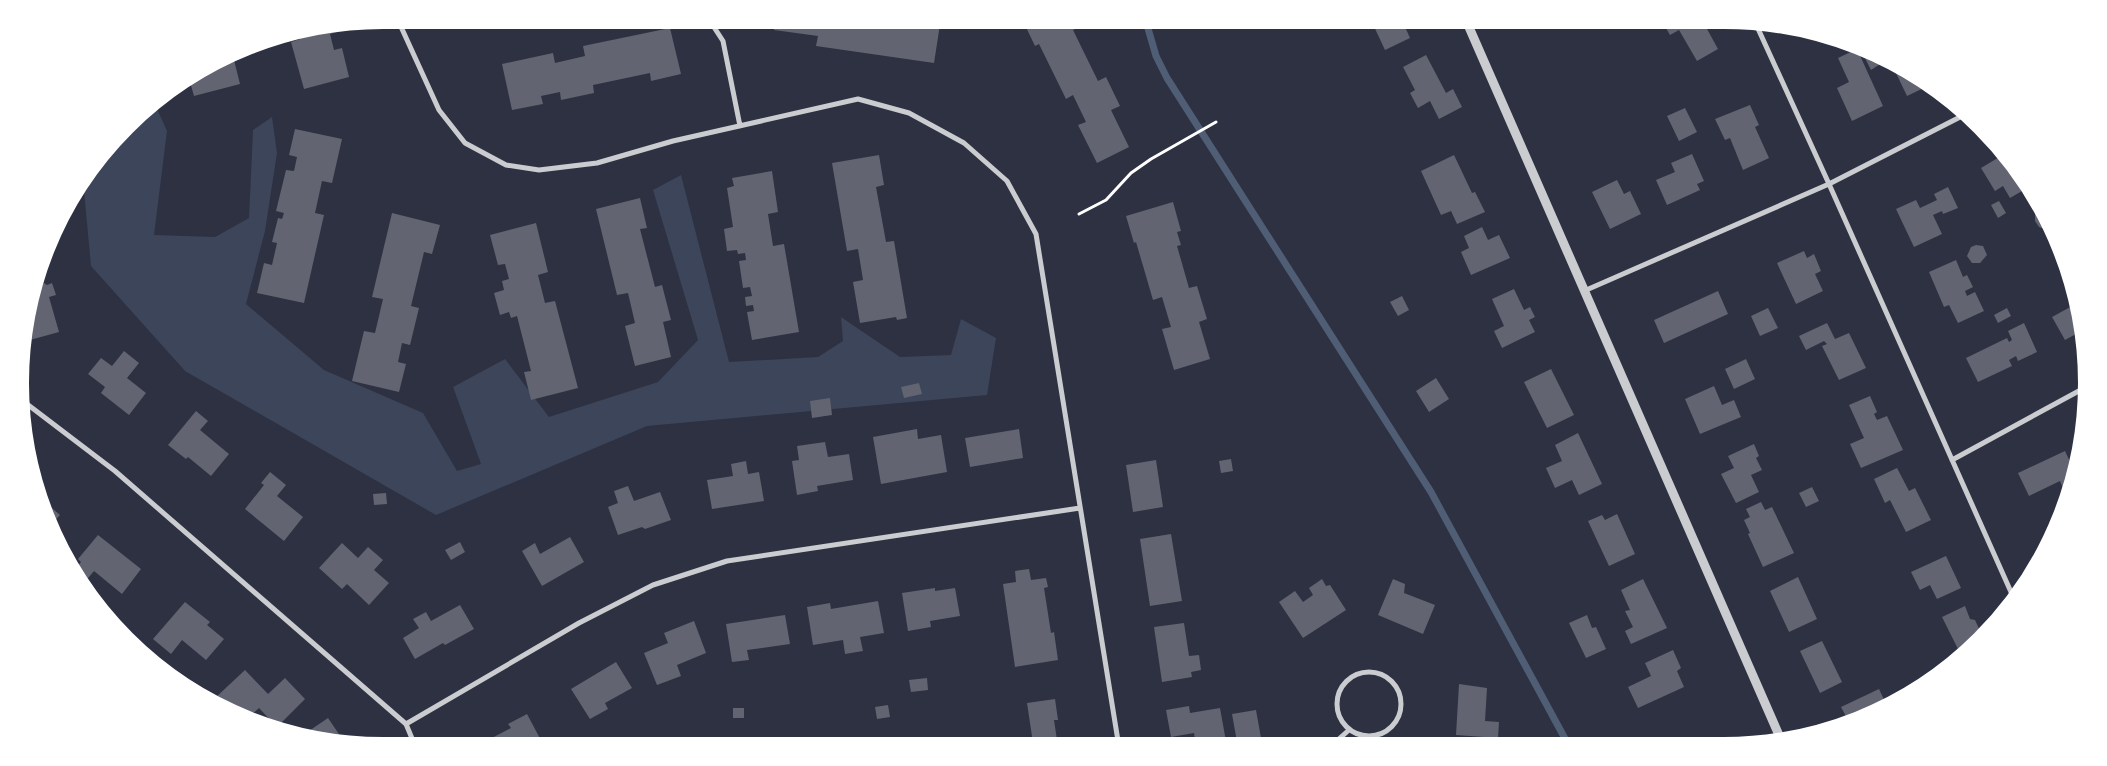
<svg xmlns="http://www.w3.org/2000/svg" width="2107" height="766" viewBox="0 0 2107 766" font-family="Karla,sans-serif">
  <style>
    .green { fill: #3c4559 }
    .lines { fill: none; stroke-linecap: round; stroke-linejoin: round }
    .stream { stroke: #4f5d75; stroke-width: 7 }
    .building { fill: #626471 }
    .path { stroke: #fff; stroke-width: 3 }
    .minor { stroke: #caccd0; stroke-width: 5 }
    .tertiary { stroke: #caccd0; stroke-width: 9 }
    .rim { fill: none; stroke: #fff; stroke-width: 6 }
  </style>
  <rect width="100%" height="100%" fill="#2d3142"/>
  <!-- green -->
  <path class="green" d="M153,100L167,131L154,235L215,237L249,218L253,130L272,117L277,153L265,231L246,304L324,370L423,413L457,471L481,464L453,387L505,359L549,417L658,382L698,340L653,190L681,175L729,362L818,357L843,341L841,317L900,357L951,355L961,319L996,338L987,395L647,426L436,515L185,371L91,266L83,180L142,108Z"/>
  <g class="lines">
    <!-- stream -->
    <path class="stream" d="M1145,18L1156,56L1167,78L1431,492L1569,746"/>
  </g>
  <!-- building -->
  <path class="building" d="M776,18H941L934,63L816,46L818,36L774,30Z
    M1030,18H1072L1077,28L1073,30L1098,81L1106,77L1120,106L1111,110L1129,147L1097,163L1078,125L1086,122L1073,95L1066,99L1039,44L1035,46L1023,21Z
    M1370,18H1401L1410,38L1385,50Z
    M1660,18H1690L1693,22L1701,18L1718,49L1697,61L1679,30L1670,35Z
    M335,25L337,32L330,34L334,50L342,48L349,77L304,89L291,42L300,39L298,32Z
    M670,28L681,74L651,81L650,73L593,85L594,93L561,100L560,92L541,96L543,104L512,110L502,64L553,53L555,63L585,56L583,46Z
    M1857,49L1883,106L1852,121L1837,88L1849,82L1838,58Z
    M232,52L240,84L194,96L188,75L201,66Z
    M1876,52L1882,63L1871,70L1865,58Z
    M1426,55L1446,93L1453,89L1462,107L1439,119L1430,101L1418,108L1410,93L1415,90L1403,67Z
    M1901,65L1930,83V85L1907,96L1896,73L1904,70Z
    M1750,105L1759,125L1755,127L1769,158L1743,170L1730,138L1725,140L1715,119Z
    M1685,108L1697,132L1679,141L1667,116Z
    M295,129L342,139L332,183L322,181L315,213L324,215L304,303L257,293L264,263L272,265L277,243L272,242L278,218L282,219L284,213L276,211L286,170L294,171L297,157L289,155Z
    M2006,153L2029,187L2010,198L2003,186L1995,191L1981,168Z
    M1692,154L1704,181L1697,184L1700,190L1667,205L1656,180L1675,172L1671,163Z
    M879,155L884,185L876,187L886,242L894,241L907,318L897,320L896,317L860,323L853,282L863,280L858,249L847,251L832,163Z
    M1454,155L1472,193L1475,192L1485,212L1457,224L1451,211L1441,215L1421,171Z
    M772,171L778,212L768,214L773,246L784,244L799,332L752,340L747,312L754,311L753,305L746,306L745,297L752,296L750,287L743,288L739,261L746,260L745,253L738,254L737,250L727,251L724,229L733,227L727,188L734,186L732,178Z
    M1617,180L1624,194L1630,191L1641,214L1610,229L1592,192Z
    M1948,187L1958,208L1943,214L1942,211L1933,215L1942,234L1914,247L1896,209L1916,200L1920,208L1937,200L1934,194Z
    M640,198L647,228L640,229L655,287L662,285L671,320L663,322L671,357L635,366L625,326L635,323L628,293L617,295L596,209Z
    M1999,201L2006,213L1998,218L1991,205Z
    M1173,202L1181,231L1177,232L1181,245L1177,246L1189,288L1197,286L1207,319L1199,322L1210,359L1174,370L1162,329L1171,327L1162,297L1153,300L1136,242L1134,243L1126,216Z
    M2043,206L2053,228L2047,230L2039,227L2035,221V214L2038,209Z
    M392,213L440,225L432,254L424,252L411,306L419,308L410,345L402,343L398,362L406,364L399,392L352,381L364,331L375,333L383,299L372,297Z
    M536,223L548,272L538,275L545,303L555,301L578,388L531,400L524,372L531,371L517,316L511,318L509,312L500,315L494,293L504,290L502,281L509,279L505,264L498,265L490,235Z
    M1482,227L1488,240L1499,235L1510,258L1471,275L1461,252L1469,248L1464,236Z
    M1976,245L1983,246L1987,255L1980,263H1972L1967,256L1971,247Z
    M1804,251L1807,258L1814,254L1821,271L1815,274L1823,291L1796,304L1777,263Z
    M1956,260L1963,277L1967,275L1973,287L1965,291L1967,296L1975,292L1984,311L1958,323L1949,305L1944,307L1929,272Z
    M44,283L47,285L52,283L56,295L49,297L59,332L30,340L25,319L32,286Z
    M1514,289L1524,310L1530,307L1535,317L1529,320L1535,332L1502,348L1494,331L1504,326L1492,299Z
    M1718,291L1728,314L1664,343L1654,320Z
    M1402,296L1409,310L1398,316L1390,302Z
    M2078,298L2085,329L2065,340L2052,317L2072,306L2069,302Z
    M1768,308L1778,328L1760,336L1751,316Z
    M2007,308L2011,316L1998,323L1994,315Z
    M1827,323L1835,339L1849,333L1866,368L1839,380L1822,346L1827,344L1824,341L1806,350L1799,336Z
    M2024,323L2037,352L2018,361L2016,356L2009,360L2012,366L1978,382L1966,358L2007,338L2009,342L2012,340L2008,331Z
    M124,351L139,363L127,378L146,393L129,415L101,393L105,387L88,374L101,358L112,366Z
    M1746,359L1755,379L1734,389L1725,369Z
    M1551,369L1574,415L1547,428L1524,382Z
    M1436,378L1449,399L1429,412L1416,391Z
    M919,383L922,394L904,398L901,387Z
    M1714,386L1722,405L1734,400L1741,417L1700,434L1685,399Z
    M1870,396L1877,412L1874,414L1877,420L1887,416L1903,450L1861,468L1850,444L1864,438L1849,405Z
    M830,398L832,415L812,418L810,401Z
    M196,411L208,421L200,430L229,454L211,476L188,457L186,459L168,445Z
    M917,429L918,439L941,435L947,472L881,484L873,437Z
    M1019,429L1023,458L970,467L965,438Z
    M1578,433L1602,484L1579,495L1572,480L1555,488L1546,468L1562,461L1555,445Z
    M825,442L828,457L849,454L853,480L817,486L818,491L797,495L792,461L799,460L797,446Z
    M1754,444L1759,456L1756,458L1762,470L1751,475L1759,492L1736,503L1721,474L1734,468L1728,456Z
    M2065,451L2075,472L2076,479L2073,487L2064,491L2060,481L2029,496L2018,473Z
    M1231,459L1233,471L1221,473L1219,461Z
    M1156,460L1163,507L1133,512L1126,465Z
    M746,461L748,474L759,472L764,501L712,509L707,480L733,476L731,464Z
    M1897,468L1909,491L1915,488L1931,520L1906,532L1890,500L1885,503L1874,479Z
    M270,472L286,485L277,496L303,517L284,541L245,509L264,485L261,483Z
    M628,486L634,501L660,492L671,520L645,529L642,527L618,535L608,507L618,503L614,491Z
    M1812,487L1819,501L1806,507L1799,493Z
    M386,493L387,504L374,505L373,494Z
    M37,495L60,515L48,528L45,523Z
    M1761,502L1765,510L1772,507L1794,553L1763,567L1748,534L1750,533L1744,520L1750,517L1746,509Z
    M1617,514L1635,554L1609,566L1588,521L1602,515L1605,520Z
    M1171,534L1182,601L1150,606L1140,539Z
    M98,535L141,569L122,594L94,571L84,583L72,573L81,562L78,559Z
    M570,537L584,562L542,586L522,551L535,543L540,554Z
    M460,542L465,552L451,560L445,550Z
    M342,543L358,558L368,547L383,560L374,570L389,583L369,605L347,584L342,589L319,568Z
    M1946,556L1961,588L1937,599L1930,585L1920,590L1911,572Z
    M1029,569L1031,580L1046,578L1048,587L1044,588L1051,633L1054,632L1058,660L1015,667L1003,584L1016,582L1015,571Z
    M1798,577L1817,619L1789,632L1770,591Z
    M1322,579L1326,586L1330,585L1346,610L1303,638L1279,602L1295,591L1303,602L1313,595L1309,588Z
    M1393,579L1405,584L1404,593L1435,605L1423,634L1378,615Z
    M1643,579L1667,628L1631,644L1625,631L1633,627L1625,611L1630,610L1621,590Z
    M935,588V591L955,588L960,616L930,621L931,627L908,631L902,593Z
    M878,601L884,633L860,637L863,651L845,654L843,640L813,645L807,607L830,603L831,609Z
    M185,602L210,622L207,625L224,639L206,660L182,640L171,654L153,639Z
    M460,605L474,629L445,645L443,643L415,659L403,638L419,628L413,619L426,612L431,621Z
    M1965,606L1970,619L1975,620L1983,637L1963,659L1942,617Z
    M785,615L790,644L747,650L749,660L732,662L726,624Z
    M1587,615L1592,628L1596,627L1606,649L1586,658L1569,623Z
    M694,621L706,653L677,665L681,676L657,685L644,653L668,643L664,633Z
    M1184,623L1189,656L1199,655L1201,670L1191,672L1192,677L1162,682L1154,627Z
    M1822,641L1842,682L1820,693L1800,651Z
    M1673,650L1681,668L1677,671L1684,687L1638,708L1628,687L1651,676L1645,663Z
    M616,662L632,688L605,703L608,709L590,719L571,689Z
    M245,670L268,694L285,678L305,699L277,727L259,708L246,720L227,713L214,699Z
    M927,678L928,690L911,692L909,680Z
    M1459,684L1487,688L1485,721L1499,722L1498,738L1456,735Z
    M1879,689L1886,704L1875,709L1877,713L1849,722L1841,707Z
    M1055,699L1058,720H1054L1058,747H1021L1020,745L1033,743L1027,703Z
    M888,705L890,717L877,719L875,707Z
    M1189,706L1190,713L1220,708L1227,747H1196L1194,733L1171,737L1166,710Z
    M733,708H744V718H733Z
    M1256,710L1261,738L1237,742L1232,714Z
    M527,714L544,746L543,748H490L486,741L511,728L508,724Z
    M328,718L345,743L306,738L303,735Z"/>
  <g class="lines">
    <!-- path -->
    <path class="path" d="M1079,214L1106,200L1131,173L1151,159L1216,122"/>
    <!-- minor -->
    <path class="minor" d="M397,18L439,110L465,143L506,165L539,170L597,163L673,141L858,99L909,113L964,143L1007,181L1036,234L1119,747
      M708,18L723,41L740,126
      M1755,22L1829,184L2015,601
      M1584,291L1829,184L1968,113
      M23,401L115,471L406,724L416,748
      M1952,460L2088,386
      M1337 704a32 32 0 1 1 64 0a32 32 0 1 1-64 0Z
      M406,724L579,623L653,585L727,561L1080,508
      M1331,746L1349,730"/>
    <!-- tertiary -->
    <path class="tertiary" d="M1465,18L1782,742"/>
  </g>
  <!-- crop -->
  <path d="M0 0H2107V766H0ZM383 26H1724A357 357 0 0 1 2081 383V383A357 357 0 0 1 1724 740H383A357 357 0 0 1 26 383V383A357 357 0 0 1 383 26Z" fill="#fff" fill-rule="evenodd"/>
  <path class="rim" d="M383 26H1724A357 357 0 0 1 2081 383V383A357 357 0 0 1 1724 740H383A357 357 0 0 1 26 383V383A357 357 0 0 1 383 26Z"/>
</svg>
